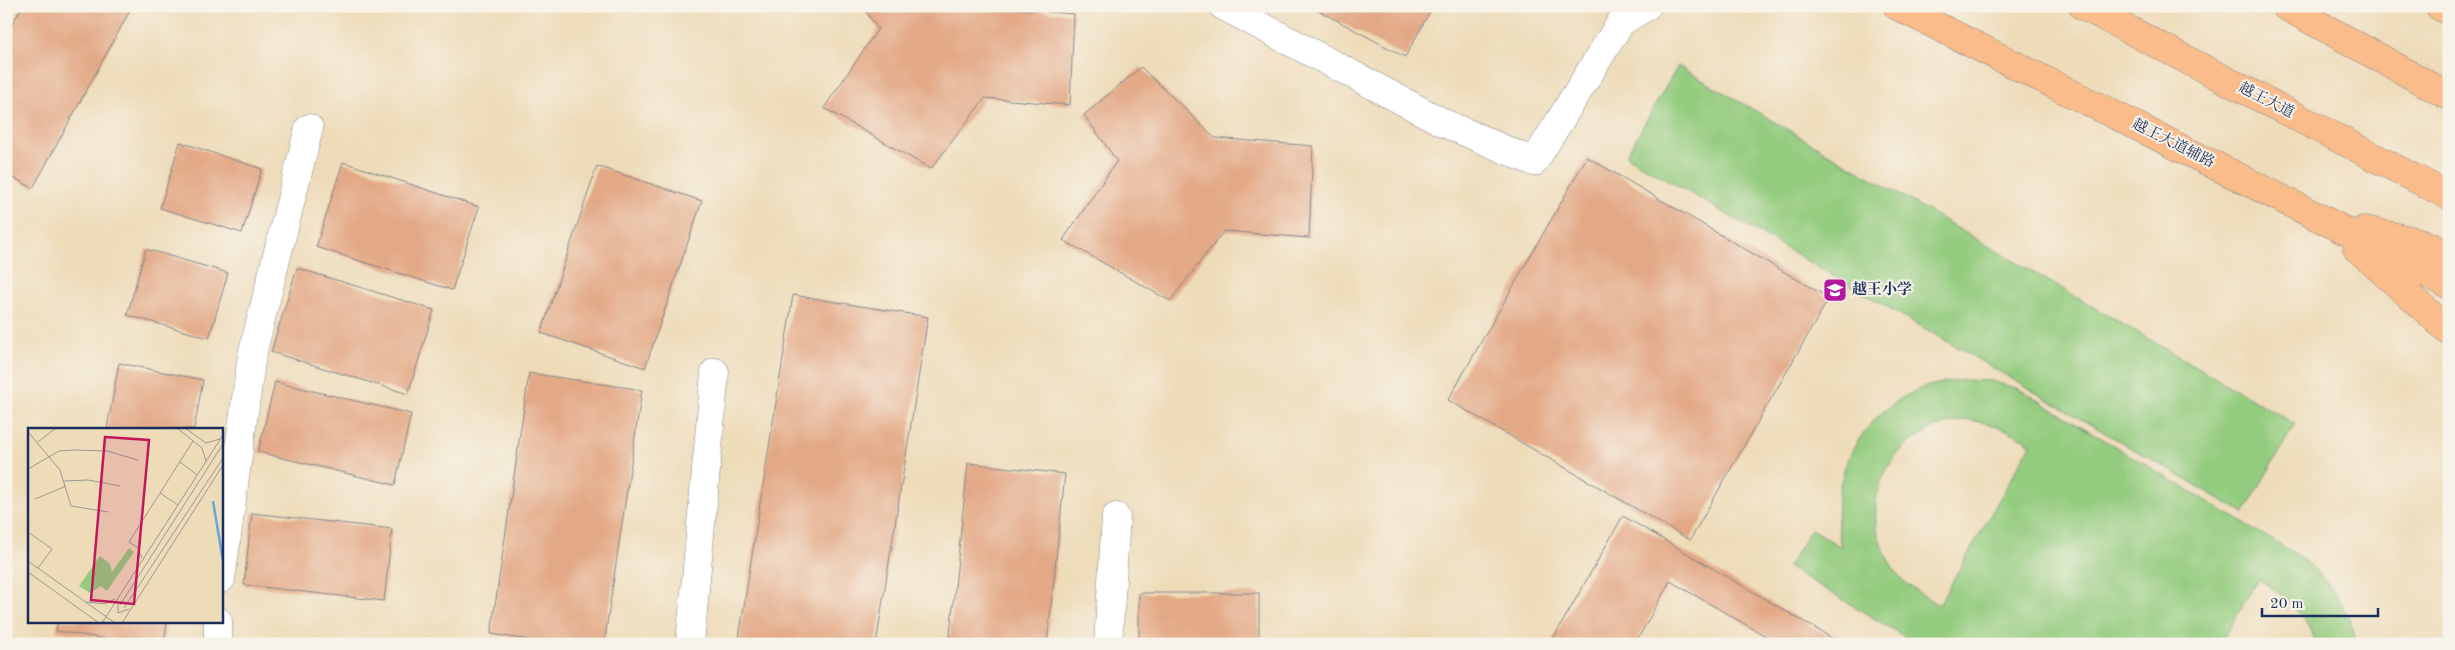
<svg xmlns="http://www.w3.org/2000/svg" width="2455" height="650" viewBox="0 0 2455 650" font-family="'Old Standard TT','Noto Serif SC',serif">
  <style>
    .green { fill: #94cc7f; stroke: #587e6e; fill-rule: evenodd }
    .building { fill: #e3a885 }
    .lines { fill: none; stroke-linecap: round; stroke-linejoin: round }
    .minor-casing { stroke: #84868c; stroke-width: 29 }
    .major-casing { stroke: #84868c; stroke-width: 29 }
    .minor { stroke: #fff; stroke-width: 28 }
    .major { stroke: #f9bc8a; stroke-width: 28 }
    .labels { text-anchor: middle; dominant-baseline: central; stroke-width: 4; stroke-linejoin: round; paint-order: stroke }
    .street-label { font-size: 15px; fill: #1b2f5e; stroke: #f7f3e8 }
    .poi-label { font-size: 15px; font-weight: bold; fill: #1b2f5e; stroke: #f7f3e8; text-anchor: start }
    .inset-river { fill: none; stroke: #69a5da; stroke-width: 2.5 }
    .inset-road { fill: none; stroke: #9a9795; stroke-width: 1 }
    .view { fill: #c2185b; fill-opacity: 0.15; stroke: #c2185b; stroke-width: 2.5 }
    .inset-edge { fill: none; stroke: #1b2f5e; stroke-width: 2.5 }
  </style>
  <rect width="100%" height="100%" fill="#f7f3e8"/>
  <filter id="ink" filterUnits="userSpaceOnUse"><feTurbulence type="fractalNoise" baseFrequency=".02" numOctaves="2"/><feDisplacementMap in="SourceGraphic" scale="10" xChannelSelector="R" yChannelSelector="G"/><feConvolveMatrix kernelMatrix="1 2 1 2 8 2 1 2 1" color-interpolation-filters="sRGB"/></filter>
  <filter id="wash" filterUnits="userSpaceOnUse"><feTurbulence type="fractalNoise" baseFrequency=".0096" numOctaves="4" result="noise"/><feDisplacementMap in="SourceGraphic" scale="20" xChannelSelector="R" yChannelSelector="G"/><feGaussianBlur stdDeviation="1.12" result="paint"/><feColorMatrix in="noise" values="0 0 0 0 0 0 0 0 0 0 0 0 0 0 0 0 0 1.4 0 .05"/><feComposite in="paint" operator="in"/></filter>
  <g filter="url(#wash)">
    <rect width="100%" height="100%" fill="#eedcb9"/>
    <!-- green -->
    <path class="green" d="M1678,66L2295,424L2244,513L1626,156Z
      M1964,380L1991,381L2019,389L2302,558C2332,584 2347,605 2357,644H2315C2307,613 2284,595 2258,579L2220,644H1917L1788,567L1811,529L1841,547C1828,484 1851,426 1909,394C1925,385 1945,382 1964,380ZM1964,420C1991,422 2009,429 2031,444L1939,605C1925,596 1909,588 1899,576C1848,511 1885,430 1964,420Z"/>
    <g id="blocks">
      <!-- building -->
      <path class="building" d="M22,6L132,7L33,188L6,174V36Z
        M862,6H987L1074,14L1070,105L985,98L931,169L824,108L878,29Z
        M1310,6H1433L1405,57Z
        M1141,67L1215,138L1313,146L1309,238L1224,231L1170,301L1063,240L1117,161L1084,115Z
        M180,142L262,169L242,233L160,208Z
        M1587,157L1829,298L1690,540L1448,400Z
        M343,162L479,207L452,290L316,247Z
        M597,166L702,201L645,368L541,333Z
        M146,249L228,273L209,338L127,315Z
        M297,268L434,310L408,394L271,352Z
        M793,295L928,317L876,644H738Z
        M119,363L203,380L194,429H107Z
        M529,373L642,390L604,644H555L491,634Z
        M275,382L411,414L395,485L258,452Z
        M968,463L1065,474L1047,644H949Z
        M252,513L392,529L384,601L244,585Z
        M1623,516L1842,644H1768L1771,639L1670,581L1635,644H1550Z
        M1139,593H1259V644H1139Z
        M58,621H167L164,644H138L56,631Z
        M235,640L270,642V644H235Z"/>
    </g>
  </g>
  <g filter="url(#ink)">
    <use href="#blocks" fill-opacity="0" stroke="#84868c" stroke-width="1"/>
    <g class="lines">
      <!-- minor casing -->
      <g class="minor-casing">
        <path id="minor" d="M1223,6L1444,123L1534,162L1621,22L1647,6
          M221,579L252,355L309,128
          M218,621V644
          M690,644L715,372
          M1108,644L1116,517"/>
      </g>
      <!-- major casing -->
      <g class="major-casing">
        <path id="major" d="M1897,6L2326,221L2449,285
          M2083,6L2449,196
          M2285,6L2449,96
          M2439,6L2449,11
          M2364,230L2419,242L2449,254
          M2357,248L2449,331"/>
      </g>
      <!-- minor -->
      <use href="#minor" class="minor"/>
      <!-- major -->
      <use href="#major" class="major"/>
    </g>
  </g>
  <!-- icons -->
  <defs>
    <g id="school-square" transform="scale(1.25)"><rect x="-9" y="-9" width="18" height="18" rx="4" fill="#b5179e" stroke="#f7f3e8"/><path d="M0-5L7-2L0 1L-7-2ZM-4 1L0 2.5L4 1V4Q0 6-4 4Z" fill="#fff"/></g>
  </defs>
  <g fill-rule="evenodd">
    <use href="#school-square" x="1835" y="290"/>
  </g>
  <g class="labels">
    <!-- street labels -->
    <g class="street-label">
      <text transform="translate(2266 101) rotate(27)">越王大道</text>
      <text transform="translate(2173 144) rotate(27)">越王大道辅路</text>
    </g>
    <!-- poi labels -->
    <g class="poi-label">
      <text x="1852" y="290">越王小学</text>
    </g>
  </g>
  <!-- overview -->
  <g transform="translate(28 428)">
    <rect width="195" height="195" fill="#eedcb9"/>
    <path d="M101,120L106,124L79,163L73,158L62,165L51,158L72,128L82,136L84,144Z" fill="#94cc7f"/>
    <path class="inset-river" d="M185,73L195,133"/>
    <path class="inset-road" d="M149,0L174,20L178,33M157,0L178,15L192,11M0,4L32,42L43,78L80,84M10,14L28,0M152,34L169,47M0,41L31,23L45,22L79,23L110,32M36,53L60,52L92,58M132,65L150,77M7,71L38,58M0,104L24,121L10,140M114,130L110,120L101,114L165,13M0,133L87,195M0,144L71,195M90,173V185L101,181M58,174L77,176L87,171M92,177L195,16M96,180L195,30M74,195L195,7M94,195L195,37"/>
    <path class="view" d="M77,9L121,12L106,176L63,172Z"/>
    <rect width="195" height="195" class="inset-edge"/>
  </g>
  <!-- margin -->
  <rect width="2455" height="650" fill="none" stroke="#f7f3e8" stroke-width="25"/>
  <!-- scale -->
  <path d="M2262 608v8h116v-8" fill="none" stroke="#1b2f5e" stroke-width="2.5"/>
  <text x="2270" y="608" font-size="15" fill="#1b2f5e" stroke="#f7f3e8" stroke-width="4" paint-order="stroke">20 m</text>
</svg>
